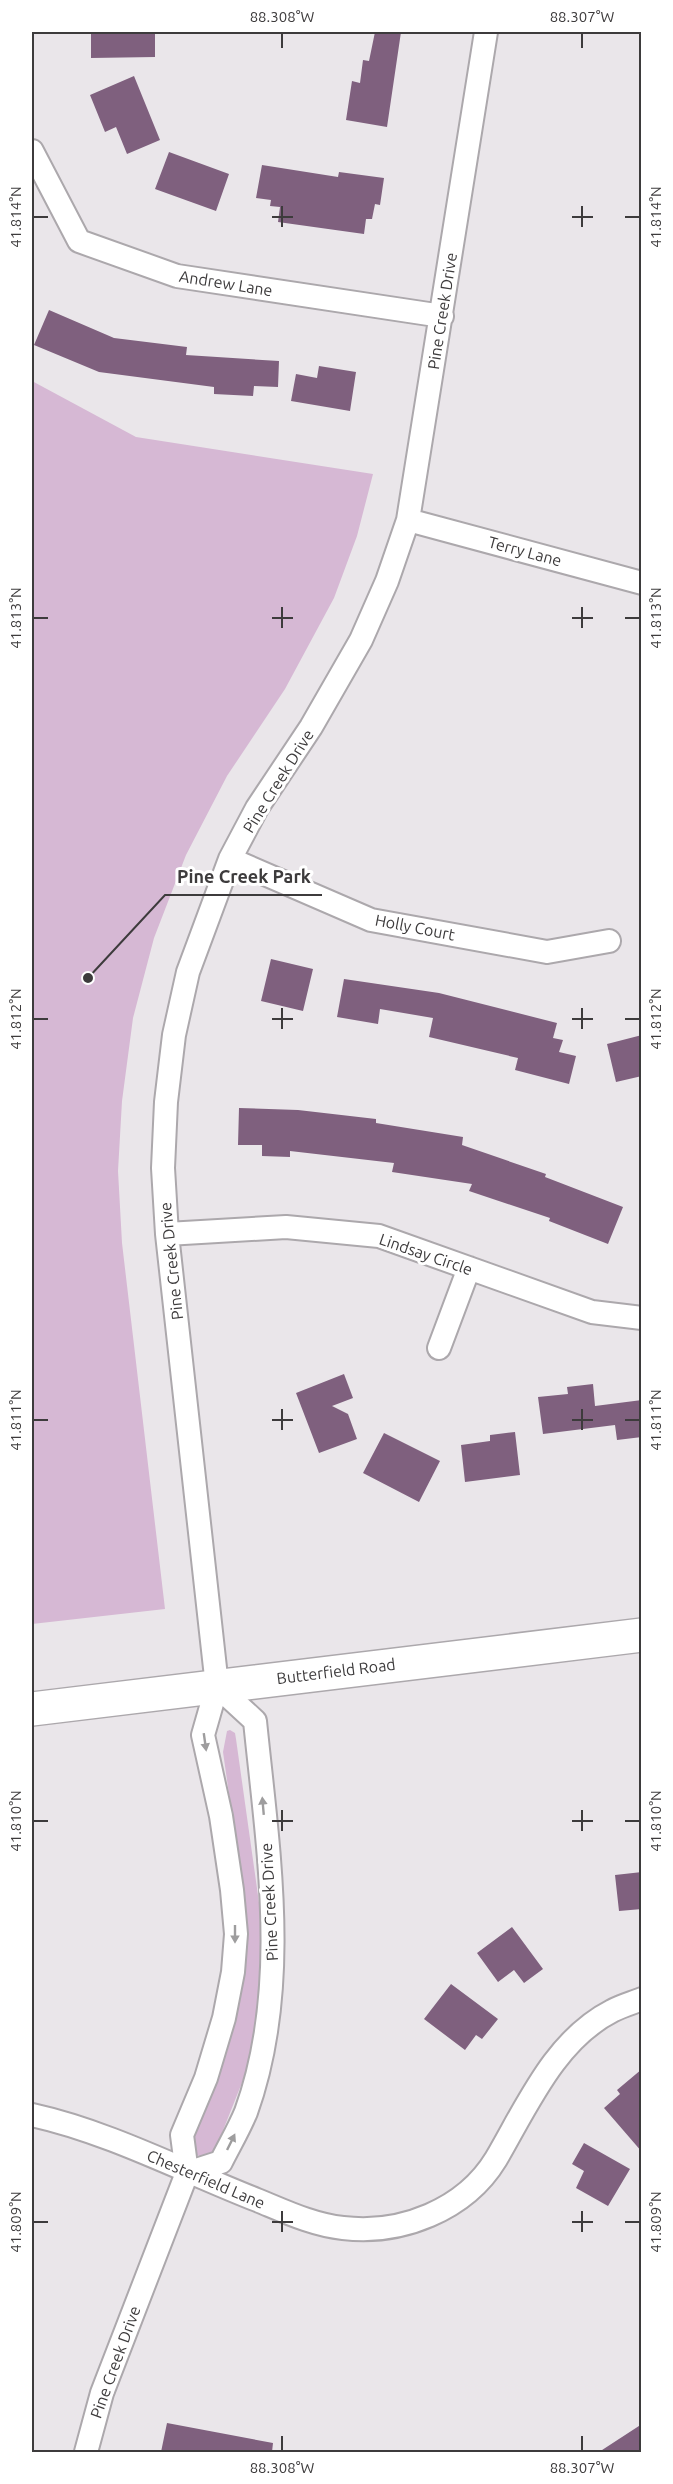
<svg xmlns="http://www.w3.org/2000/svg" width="673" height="2484" viewBox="0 0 673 2484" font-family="Ubuntu,sans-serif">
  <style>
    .green { fill: #d6b8d4 }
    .building { fill: #7f607e }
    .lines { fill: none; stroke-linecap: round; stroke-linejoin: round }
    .minor-casing { stroke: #aca8ac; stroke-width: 26 }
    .primary-casing { stroke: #aca8ac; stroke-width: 36 }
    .minor { stroke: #fff; stroke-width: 22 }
    .primary { stroke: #fff; stroke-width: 33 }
    .oneway { fill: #9e9d9e }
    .ticks { fill: none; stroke: #3d3b3c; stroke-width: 2 }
    .labels { text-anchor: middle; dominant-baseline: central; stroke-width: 6; stroke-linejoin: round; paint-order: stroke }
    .street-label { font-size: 16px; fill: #3d3b3c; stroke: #fff }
    .leader { fill: none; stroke: #3d3b3c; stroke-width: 2 }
    .callout-dot { fill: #3d3b3c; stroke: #fff; stroke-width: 2 }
    .callout-label { font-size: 18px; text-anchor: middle; font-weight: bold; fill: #3d3b3c; stroke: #fff; stroke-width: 6; stroke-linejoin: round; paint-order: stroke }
    .neatline { fill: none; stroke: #3d3b3c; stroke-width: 2 }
    .ticks-label { font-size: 15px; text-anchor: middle; fill: #3d3b3c }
  </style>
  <rect width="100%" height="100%" fill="#eae6ea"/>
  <!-- green -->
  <path class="green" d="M32,381L136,437L373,474L357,536L334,598L285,689L227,776L186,855L154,938L133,1018L122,1101L118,1171L122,1243L165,1609L32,1624Z
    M230,1730L235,1733L236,1739L262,1924L260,2004L249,2065L214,2153L203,2158L193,2153L191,2140L227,2052L234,2025L242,1980L241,1878L223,1752L227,1731Z"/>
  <!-- building -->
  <path class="building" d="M91,32H155V57L91,58Z
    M375,32H401L387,127L346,120L352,81L360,83L363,60L369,61Z
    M134,76L160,140L127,154L116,127L105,132L90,95Z
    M169,152L229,174L216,211L155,189Z
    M262,165L338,177L339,172L384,178L380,205L375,204L372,219H366L364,234L278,222L280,207L270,206L271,200L256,198Z
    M49,310L114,338L187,347L186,355L279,361L278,387L254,386L253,396L214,394V387L99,372L34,345Z
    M319,366L356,372L350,411L291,401L296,374L317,378Z
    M271,959L313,969L303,1011L261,1001Z
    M344,979L439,993L557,1023L553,1038L563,1040L559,1052L576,1056L569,1084L515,1070L518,1058L429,1037L433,1018L380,1009L378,1024L337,1017Z
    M642,1035V1076L616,1082L607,1044Z
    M239,1108L298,1110L376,1119V1123L463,1137L462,1145L546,1174L545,1177L623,1207L608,1244L549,1221L550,1218L469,1191L472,1184L392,1172L394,1163L290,1151V1157L262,1156V1145H238Z
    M344,1374L353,1398L332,1406L348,1414L357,1439L319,1453L296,1393Z
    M593,1384L595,1406L642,1400V1437L617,1440L615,1425L543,1434L538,1397L568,1394L567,1387Z
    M515,1432L520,1475L465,1482L461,1445L490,1441V1435Z
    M384,1433L440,1461L419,1502L363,1473Z
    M642,1872V1909L619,1911L615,1875Z
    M512,1927L543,1969L524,1983L514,1970L498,1982L477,1953Z
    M451,1984L498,2019L482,2039L476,2035L465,2050L424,2019Z
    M642,2069V2152L604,2108L620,2094L617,2090Z
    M584,2143L630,2169L608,2206L576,2188L584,2171L572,2164Z
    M167,2423L273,2443L272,2452H161Z
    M642,2424V2452H599Z"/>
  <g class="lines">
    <!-- minor casing -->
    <g class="minor-casing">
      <path id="minor" d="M32,151L79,241L177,276L442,316
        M408,520L642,583
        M230,859L371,920L547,952L609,941
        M167,1234L286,1227L379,1236L592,1312L642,1318
        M439,1348L469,1268
        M32,2115C109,2132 183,2171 257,2200C284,2211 313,2225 343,2228C401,2235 465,2210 496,2159C527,2106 555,2040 612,2011C621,2006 632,2003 642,1999
        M187,2173L221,2162C229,2146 239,2129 246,2112C291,1987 268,1850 255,1721L217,1686
        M86,2452L102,2393L187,2173L182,2135L206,2078L224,2018L233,1972L236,1934L232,1890L221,1816L203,1735L217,1686L167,1234L163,1168L166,1102L174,1035L188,972L230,859L257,808L311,727L361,640L387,581L408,520L486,32"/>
    </g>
    <!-- primary casing -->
    <g class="primary-casing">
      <path id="primary" d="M32,1709L642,1635"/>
    </g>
    <!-- minor -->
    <use href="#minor" class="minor"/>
    <!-- primary -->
    <use href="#primary" class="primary"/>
  </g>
  <!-- one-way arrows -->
  <defs><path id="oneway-solid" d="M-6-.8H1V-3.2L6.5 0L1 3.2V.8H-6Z" transform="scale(1.5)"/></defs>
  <g class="oneway">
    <use href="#oneway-solid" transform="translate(205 1742) rotate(82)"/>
    <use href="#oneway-solid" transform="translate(263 1806) rotate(-95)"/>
    <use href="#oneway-solid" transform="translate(235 1934) rotate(90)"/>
    <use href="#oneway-solid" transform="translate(231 2142) rotate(-64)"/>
  </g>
  <!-- ticks -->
  <path class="ticks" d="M282,33V48M582,33V48M282,206V227M582,206V227M33,217H48M272,217H293M572,217H593M625,217H640M282,607V628M582,607V628M33,618H48M272,618H293M572,618H593M625,618H640M282,1008V1029M582,1008V1029M33,1019H48M272,1019H293M572,1019H593M625,1019H640M282,1409V1430M582,1409V1430M33,1420H48M272,1420H293M572,1420H593M625,1420H640M282,1810V1831M582,1810V1831M33,1821H48M272,1821H293M572,1821H593M625,1821H640M282,2211V2232M582,2211V2232M33,2222H48M272,2222H293M572,2222H593M625,2222H640M282,2436V2451M582,2436V2451"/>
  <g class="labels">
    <!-- street labels -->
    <g class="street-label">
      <text transform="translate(226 283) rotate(9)">Andrew Lane</text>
      <text transform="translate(442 311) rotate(-81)">Pine Creek Drive</text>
      <text transform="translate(525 551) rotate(15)">Terry Lane</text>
      <text transform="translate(278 781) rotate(-58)">Pine Creek Drive</text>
      <text transform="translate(415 927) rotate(11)">Holly Court</text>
      <text transform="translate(426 1254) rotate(19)">Lindsay Circle</text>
      <text transform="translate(171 1261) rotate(-96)">Pine Creek Drive</text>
      <text transform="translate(336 1671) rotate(-7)">Butterfield Road</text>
      <text transform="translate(269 1902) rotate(-93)">Pine Creek Drive</text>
      <text transform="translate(206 2179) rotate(23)">Chesterfield Lane</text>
      <text transform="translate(115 2362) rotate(-70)">Pine Creek Drive</text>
    </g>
  </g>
  <!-- callouts -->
  <path class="leader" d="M88 978L165 895H322"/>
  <circle class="callout-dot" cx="88" cy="978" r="6"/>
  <g class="callout-label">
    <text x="244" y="883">Pine Creek Park</text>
  </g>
  <!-- border -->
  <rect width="673" height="2484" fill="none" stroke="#ffffff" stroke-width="66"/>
  <rect x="33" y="33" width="607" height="2418" class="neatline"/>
  <g class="ticks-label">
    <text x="282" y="22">88.308°W</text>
    <text x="582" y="22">88.307°W</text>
    <text transform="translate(16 217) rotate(-90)" y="5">41.814°N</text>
    <text transform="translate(656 217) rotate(-90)" y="5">41.814°N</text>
    <text transform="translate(16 618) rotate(-90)" y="5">41.813°N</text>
    <text transform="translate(656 618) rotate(-90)" y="5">41.813°N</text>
    <text transform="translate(16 1019) rotate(-90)" y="5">41.812°N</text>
    <text transform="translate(656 1019) rotate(-90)" y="5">41.812°N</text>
    <text transform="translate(16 1420) rotate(-90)" y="5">41.811°N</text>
    <text transform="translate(656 1420) rotate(-90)" y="5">41.811°N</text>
    <text transform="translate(16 1821) rotate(-90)" y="5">41.810°N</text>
    <text transform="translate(656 1821) rotate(-90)" y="5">41.810°N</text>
    <text transform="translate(16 2222) rotate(-90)" y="5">41.809°N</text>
    <text transform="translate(656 2222) rotate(-90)" y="5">41.809°N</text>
    <text x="282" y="2473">88.308°W</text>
    <text x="582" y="2473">88.307°W</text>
  </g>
</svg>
